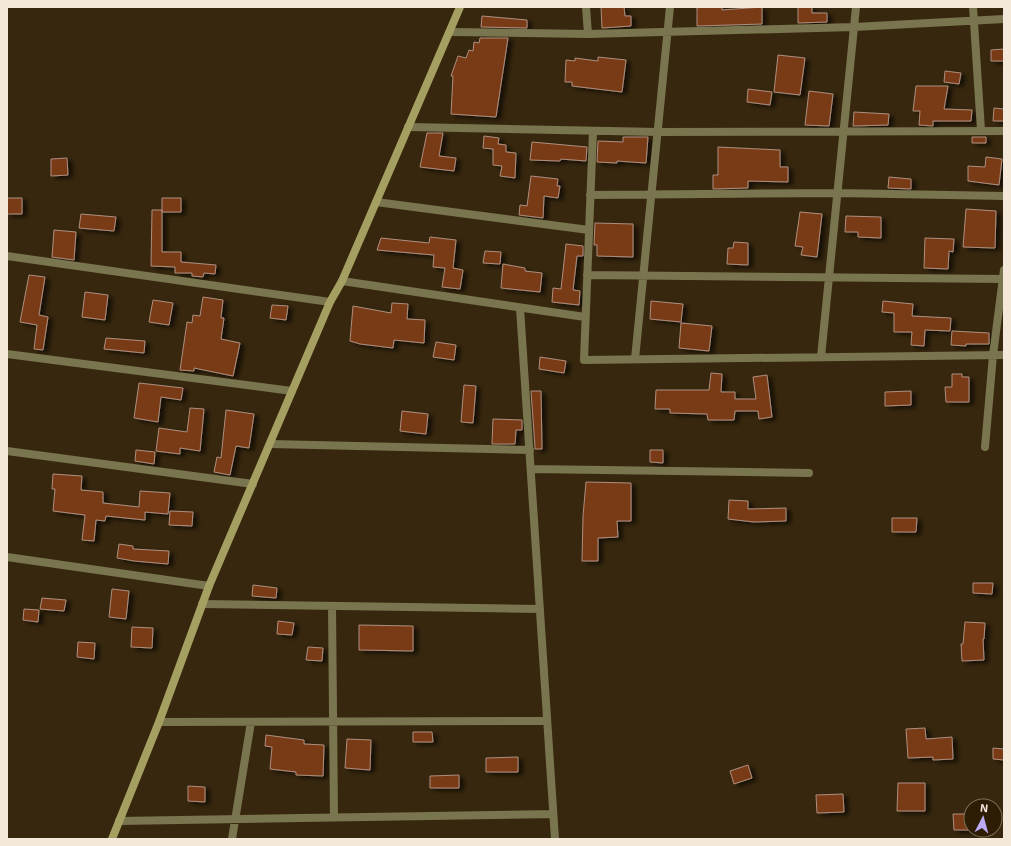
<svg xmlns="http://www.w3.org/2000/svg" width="1011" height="846" viewBox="0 0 1011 846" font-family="'Exo 2',sans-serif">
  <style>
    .building { fill: #793b18; stroke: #ae8e7e; filter: url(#shadow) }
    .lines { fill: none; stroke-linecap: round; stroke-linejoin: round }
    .street { stroke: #79754f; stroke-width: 8 }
    .secondary { stroke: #a5a061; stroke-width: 8 }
  </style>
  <defs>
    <filter id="shadow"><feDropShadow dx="4.5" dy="2.5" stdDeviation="2" flood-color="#0009"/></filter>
  </defs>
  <rect width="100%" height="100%" fill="#37270e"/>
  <!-- building -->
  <path class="building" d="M601,7H624L625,16H631V26L602,28Z
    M702,7H722V10L762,7V24L697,26V8Z
    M798,7H812V13H827V22L798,23Z
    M482,16L527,20V28L481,27Z
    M480,38H508L496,117L451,114L453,76H451L458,56L466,58L469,50L473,51L474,42L479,43Z
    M1004,49V61H991V50Z
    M778,55L805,58L800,95L774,92Z
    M598,57L626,60L622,92L572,86V82H565L566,60L575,61V58L598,61Z
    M945,71L961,73L959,84L944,82Z
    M916,86H948L944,109L972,110L971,121H933V126L919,125L920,111H913Z
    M748,89L772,92L770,105L747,102Z
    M809,91L833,94L829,126L805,125Z
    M994,108L1004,109V121H993Z
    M854,112L889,114L888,125L853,126Z
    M427,133H443L439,156L456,158L454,171L420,167Z
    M484,136L499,138L498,144L506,145V152L516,153L515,178L500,176L502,166L493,165V149L483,148Z
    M623,137H648L646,163L617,161V163L597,162L598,141L623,142Z
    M972,137H986V143H972Z
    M532,142L587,147L586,161L561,159L560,161L530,160Z
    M718,147L780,150V167H788V182L748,181V188L713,189V175H718Z
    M986,157L1002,159L999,185L968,181V166L985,167Z
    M67,158L68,175L51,176V159Z
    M531,176L558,179L557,186H560L558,198L544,196L543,218L519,215L520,205L527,206Z
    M889,177L911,179V189L888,188Z
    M7,198H22V214H7Z
    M162,198H181V212H162Z
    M966,209L996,211L995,248L963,247Z
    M152,210H162V252H181V262L216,265L215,274L204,273L203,277L192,276V273H175V267L151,266Z
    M800,212L822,214L817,257L801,255L803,247L795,246Z
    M81,214L116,217L114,231L79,228Z
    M846,216L881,217V238L858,237V232H845Z
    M595,223L633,224V257L597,256V245H594Z
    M54,230L76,232L74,260L52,257Z
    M430,237L456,240L453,268L463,270L460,289L442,287L445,268L433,267L434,255L377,250L381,238L429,243Z
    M925,238L954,239L953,252L949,251L948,269L924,268Z
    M734,242L748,243V265L727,264L728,248H733Z
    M566,244L583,246V256H577L573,290L580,291L579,305L552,302L553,288L561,289Z
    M485,251L501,252L500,264L483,263Z
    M503,264L525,268V271L542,273L540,292L501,288Z
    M29,275L45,277L39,315L48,317L43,350L34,349L37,325L20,322Z
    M85,292L108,295L105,320L82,317Z
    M203,297L223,300L221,318H224L221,339L240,343L233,376L194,368V371L180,370L187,322L192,323L193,315L200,316Z
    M153,300L173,303L169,325L149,322Z
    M651,301L683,304L681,322L650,319Z
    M883,301L913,304L912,316L951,318L950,331L925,330L924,346L911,345L912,332H894V313L882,312Z
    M392,303L408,304L407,319L425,320L424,343L394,340L393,348L360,344L350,341L353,306L391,313Z
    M272,305L288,306L286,320L270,318Z
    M681,323L712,326L709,351L679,348Z
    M952,331L989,333V344H966V346L951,345Z
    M106,338L145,341L144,353L104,349Z
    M436,342L456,345L454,360L433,357Z
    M540,357L566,361L564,373L539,369Z
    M711,373L722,374L721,392H735V399H756L753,377L767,375L772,417L759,419L758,411H735L734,420H708L707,414L670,413V409H655L656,390H709Z
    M952,374H962V377H969V402H946L945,387H952Z
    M139,383L183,388L181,400L161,397L158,422L134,418Z
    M464,385L476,386L473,423L461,422Z
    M531,391H541L542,449H535V447Z
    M911,391V405L885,406V392Z
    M190,408L204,409L200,451L180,448V454L156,451L159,428L187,432Z
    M226,410L254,414L249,448L236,446L230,475L214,472L217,457L221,458Z
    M402,411L428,414L426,434L400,431Z
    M493,419L522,420V430H516L515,444H492Z
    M136,450L155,452L154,464L135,461Z
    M650,450H663V463L650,462Z
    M53,474L82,476L81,490L103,492V503L139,507L140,491L170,493L168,514L145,512V520L106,516L105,521L96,520L94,541L82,540L85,515L53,511L55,489H52Z
    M586,482L631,483V521H617L618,537L598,538V561H582L583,516Z
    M729,500L748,501V509L786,508V521L754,522L728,519Z
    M170,511L193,512L192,526L169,525Z
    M892,518H917L916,532H892Z
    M119,544L133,546V549L169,551L168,564L134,561L117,558Z
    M973,583H993L992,594L973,593Z
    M253,585L277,588L276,598L252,596Z
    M112,589L129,591L126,619L109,617Z
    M42,598L66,600L64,611L40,609Z
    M24,609L39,610L38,622L23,620Z
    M278,621L294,623L292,635L277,634Z
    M965,622L985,623L984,639H983L984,660L962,661L961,644H963Z
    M359,625L413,626V651L359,650Z
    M132,627L153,628L152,648L131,647Z
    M78,642L95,643L94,659L77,657Z
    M308,647L323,648L322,661L306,660Z
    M925,728L926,739L952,737L953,759L933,760V757L908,758L906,729Z
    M413,732H432L433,742H413Z
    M266,735L304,740V744L324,745L323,776L296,775V772L270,769L272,747L265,746Z
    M347,739L371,740L370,770L345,768Z
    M993,748L1004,749V760L993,759Z
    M518,757V772H486V758Z
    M748,765L752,778L734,784L730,771Z
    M459,775V788H430V776Z
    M898,783H925V811H897Z
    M188,786L205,787V802L188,801Z
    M843,794L844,812L817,813L816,795Z
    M953,814H971V830H954Z"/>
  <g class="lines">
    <!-- street -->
    <path class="street" d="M586,7L588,34
      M973,7L981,130
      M450,32L588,34L854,27L1004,19
      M408,127L658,132L1004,131
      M593,131L584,360L1004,355
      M590,195L837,193L1004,196
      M376,202L589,230
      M7,256L330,302
      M587,275L1004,279
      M342,281L585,317
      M520,308L555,839
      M7,354L292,391
      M821,357L856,7
      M635,359L670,7
      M270,444L530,450
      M985,447L993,355L1004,270
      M7,451L253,484
      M531,469L809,473
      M7,557L209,586
      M202,604L540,609
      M332,606L334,817
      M159,722L547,721
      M119,821L553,814
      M232,839L251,722"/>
    <!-- secondary -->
    <path class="secondary" d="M112,839L159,722L209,586L330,302L342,281L460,7"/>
  </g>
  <!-- border -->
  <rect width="1011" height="846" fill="none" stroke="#f3e8d9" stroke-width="16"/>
  <!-- north arrow -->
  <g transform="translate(983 818) rotate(6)"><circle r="19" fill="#2d1d04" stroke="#7c6e59"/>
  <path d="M0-3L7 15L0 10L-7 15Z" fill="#bcaaf5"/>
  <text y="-6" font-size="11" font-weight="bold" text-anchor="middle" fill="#f3e8d9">N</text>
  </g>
</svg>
